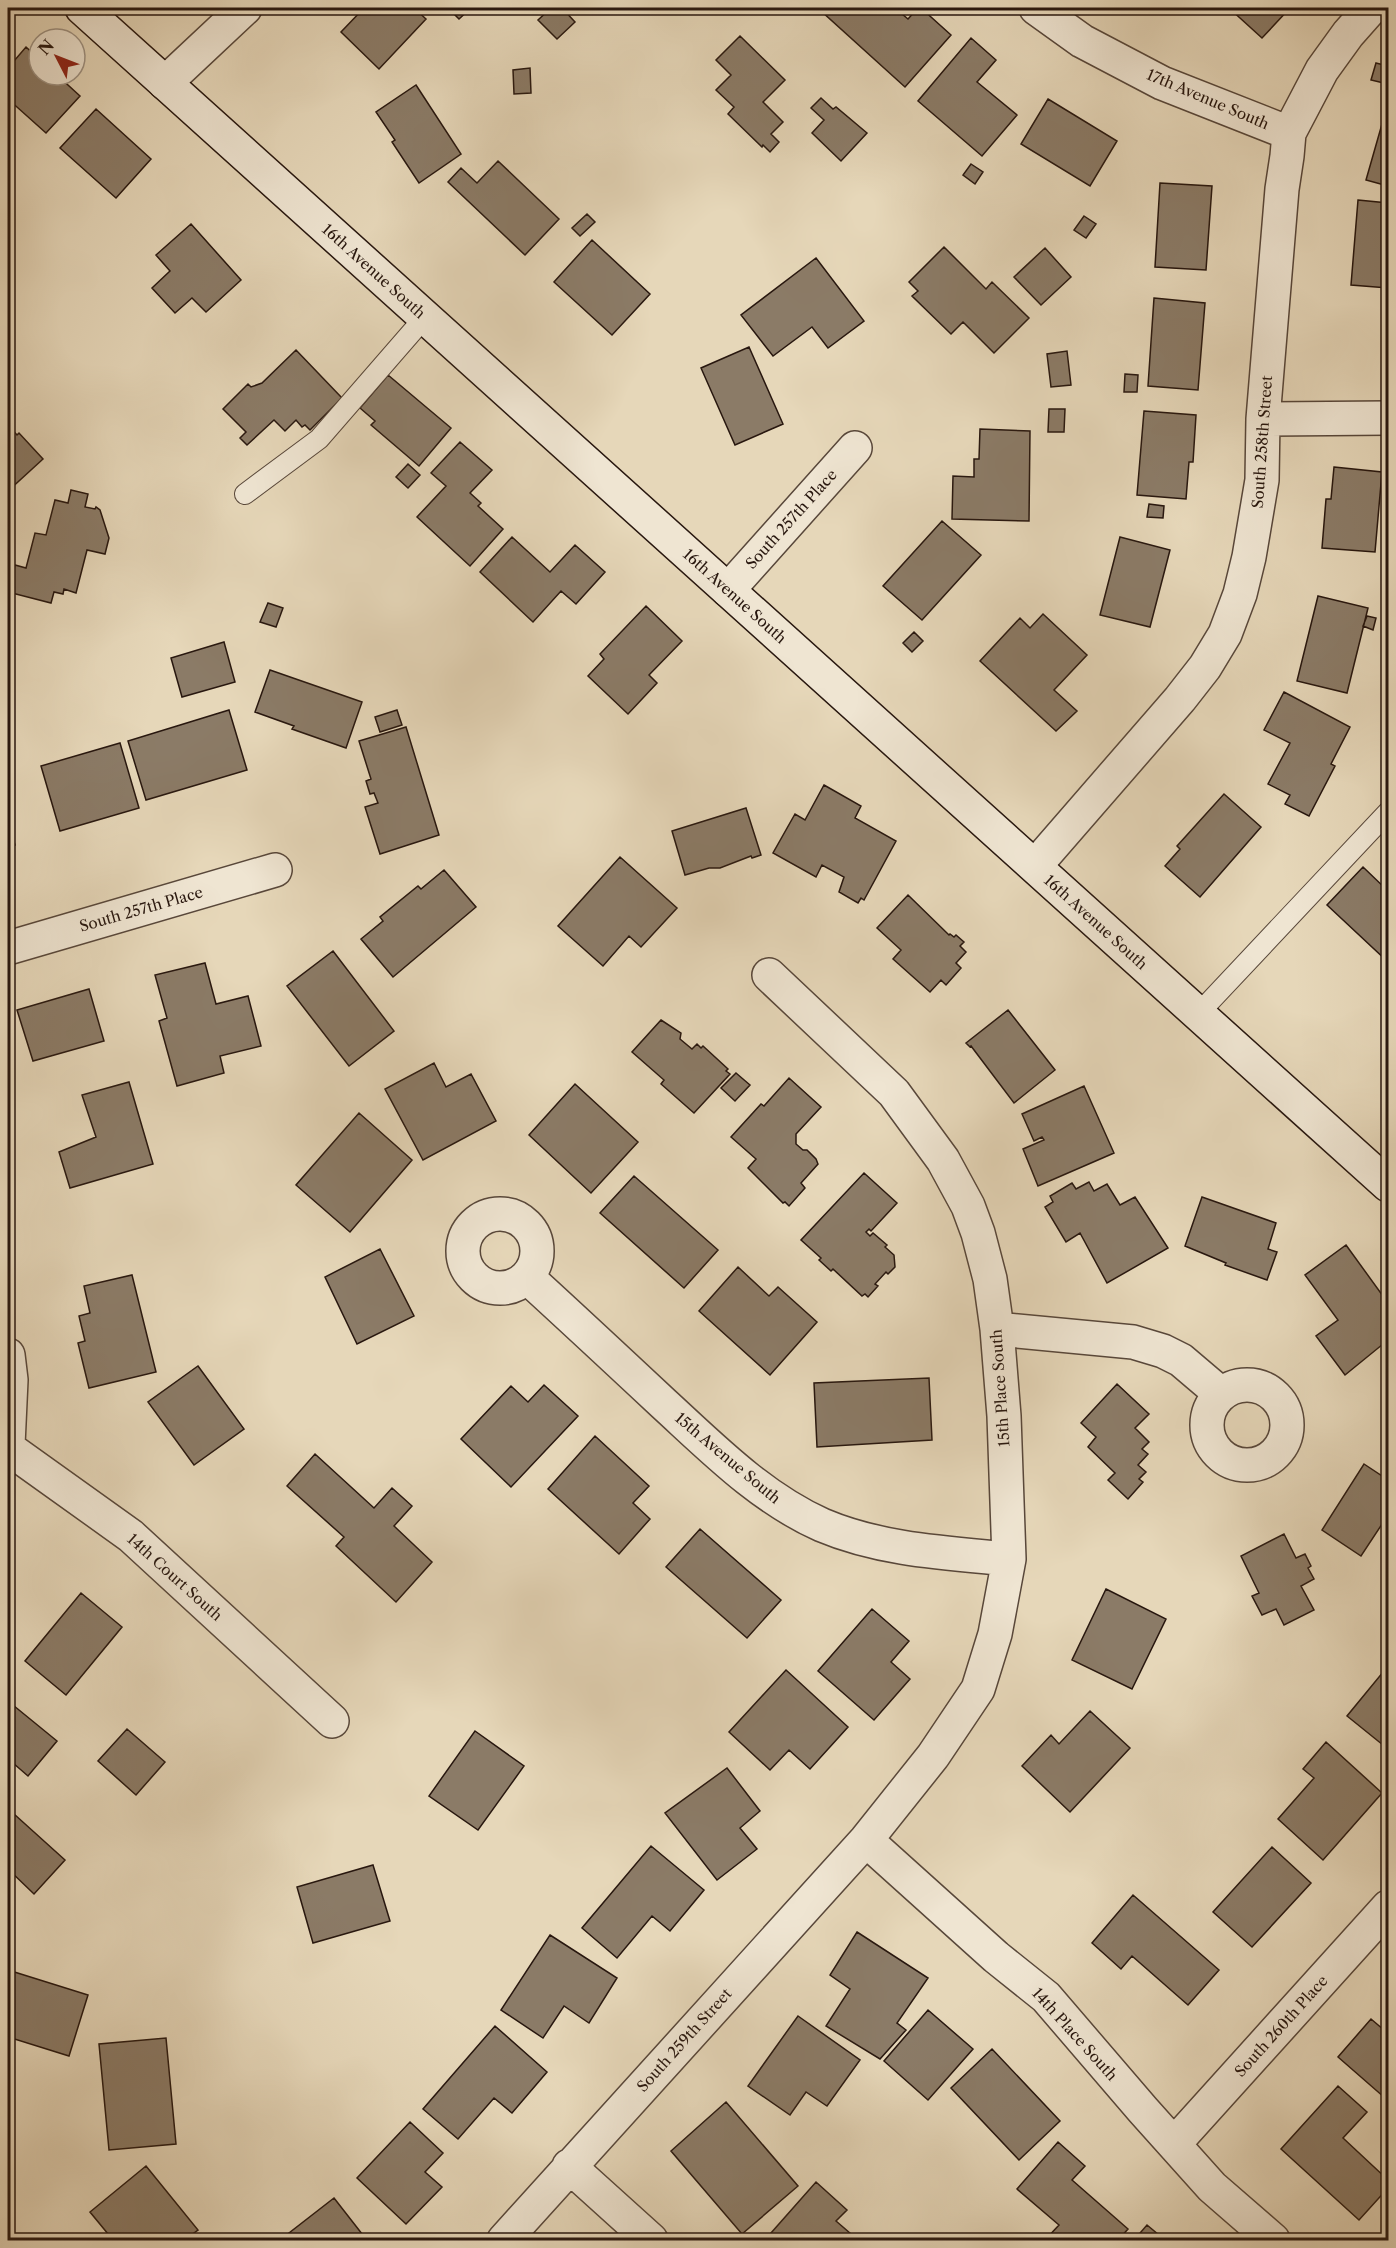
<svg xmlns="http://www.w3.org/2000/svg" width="1396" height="2248" viewBox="0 0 1396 2248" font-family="'Libre Caslon Text',serif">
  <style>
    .building { fill: #8b7b67; stroke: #28170f; stroke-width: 1.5 }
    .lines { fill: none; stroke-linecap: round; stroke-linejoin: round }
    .lane-casing { stroke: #58473a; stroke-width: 22 }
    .street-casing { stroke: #58473a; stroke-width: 36 }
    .secondary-casing { stroke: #28170f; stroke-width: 36 }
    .lane { stroke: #efe5d2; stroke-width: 20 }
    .street { stroke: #efe5d2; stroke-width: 33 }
    .secondary { stroke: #efe5d2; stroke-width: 33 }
    .labels { text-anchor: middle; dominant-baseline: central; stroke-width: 5; stroke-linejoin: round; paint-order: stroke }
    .street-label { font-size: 15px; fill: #28170f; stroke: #efe5d2 }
  </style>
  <rect width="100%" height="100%" fill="#e6d7b9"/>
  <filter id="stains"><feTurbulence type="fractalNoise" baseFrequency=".00333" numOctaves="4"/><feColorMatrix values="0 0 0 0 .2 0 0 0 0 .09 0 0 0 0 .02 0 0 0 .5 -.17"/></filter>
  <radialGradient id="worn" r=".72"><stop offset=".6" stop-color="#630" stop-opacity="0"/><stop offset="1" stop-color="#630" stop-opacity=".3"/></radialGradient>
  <!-- building -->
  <path class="building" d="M364,8L368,11L371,8H414L426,19L379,69L341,32Z
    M448,8H471L459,19Z
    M551,8H562L575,22L557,39L538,20Z
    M823,8H895L908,19L918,8H921L951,35L905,87L820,10Z
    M1229,8H1290L1262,38Z
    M740,36L785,80L763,102L783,122L771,134L779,142L770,152L763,145L762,147L728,114L734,107L716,90L731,75L716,60Z
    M971,38L996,60L977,82L1017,115L982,156L918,101Z
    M26,47L39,59V75H57L80,96L46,133L8,99V68Z
    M1376,63L1388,66V84L1371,80Z
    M530,68L531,93L514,94L513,70Z
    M416,85L461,154L419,183L392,142L395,140L376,112Z
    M821,98L833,109L836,107L867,133L841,161L812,133L824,120L811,108Z
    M1048,99L1117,141L1090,186L1021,144Z
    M1388,103V186L1366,180Z
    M96,109L151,159L116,198L60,148Z
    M498,161L559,219L525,255L448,182L461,168L477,183Z
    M971,164L983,172L975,184L963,175Z
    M1160,183L1212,186L1206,270L1155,267Z
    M1358,200L1388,203V288L1351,285Z
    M587,214L595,222L580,236L572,228Z
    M1084,216L1096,224L1086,238L1074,230Z
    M191,224L241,280L206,312L192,298L175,313L152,288L170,271L156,255Z
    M592,240L650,294L612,335L554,282Z
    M944,247L986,289L992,282L1029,318L994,353L963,322L951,334L912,296L918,291L909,282Z
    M1045,248L1071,277L1041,305L1014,277Z
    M816,258L864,321L828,348L812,327L773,356L741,315Z
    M1154,298L1205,303L1198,390L1148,386Z
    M749,347L783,424L735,445L701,368Z
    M296,350L342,398L310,430L305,425L302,427L296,420L285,431L274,420L247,445L240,438L246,432L223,409L248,384L251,387L262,383Z
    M1067,351L1071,385L1051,387L1047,354Z
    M1125,374L1138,375L1137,392H1124Z
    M388,375L451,428L419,466L371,425L375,421L360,408Z
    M1049,409H1065L1064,432H1048Z
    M1144,411L1196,415L1193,462H1189L1186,499L1137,495Z
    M8,425L17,435L19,433L43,459L8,491Z
    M980,429L1030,431L1029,521L952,519L953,476L974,477V459H979Z
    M460,442L492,470L470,493L481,503L478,506L503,529L470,566L417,517L446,486L431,473Z
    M408,464L420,475L408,488L396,477Z
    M1334,467L1382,472L1375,552L1322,548L1326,499H1331Z
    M71,490L88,494L85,507L95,509L96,507L100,510L109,538L105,554L87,550L76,593L64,589L63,594L54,592L51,603L8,592L15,565L26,568L35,533L46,535L55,500L68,503Z
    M1149,504L1164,506L1163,518L1147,517Z
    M942,521L981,555L922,620L883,586Z
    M512,537L550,572L575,545L605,572L576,604L561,591L533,622L480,572Z
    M1120,537L1170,550L1150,627L1100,615Z
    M1318,596L1368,608L1347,693L1297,681Z
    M268,603L283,608L276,627L260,622Z
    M646,606L682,641L649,675L657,683L628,714L588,676L604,659L600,654Z
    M1043,614L1087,655L1054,690L1077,711L1056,731L980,661L1020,618L1030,628Z
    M1367,616L1376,618L1373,630L1363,626Z
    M914,632L923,641L912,652L903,643Z
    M224,642L235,682L182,697L171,658Z
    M270,670L362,702L346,748L292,729L294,726L255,712Z
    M1284,692L1350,727L1331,764L1335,766L1309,816L1285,804L1290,795L1268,784L1290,743L1264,730Z
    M229,710L247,770L146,800L128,741Z
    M397,710L402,725L380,732L375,717Z
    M406,727L439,835L380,854L365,807L378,803L374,793L370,794L366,781L371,779L359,741Z
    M120,743L139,808L60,831L41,766Z
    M824,785L861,806L855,818L896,841L864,900L861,898L858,903L839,892L844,877L822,865L816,877L773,853L795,814L805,820Z
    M1224,794L1261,827L1200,897L1165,866L1180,849L1177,846Z
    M746,808L761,855L752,858L751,856L720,868H709L685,875L672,831Z
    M8,818L15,845L8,847Z
    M620,857L677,908L641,947L629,936L603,966L558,926Z
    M1363,867L1388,891V962L1327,905Z
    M444,870L476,907L393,977L361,939L383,921L380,917L418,886L421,889Z
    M908,895L949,935L950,934L954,937L956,935L964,942L960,946L966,952L956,963L961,968L946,985L941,980L930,992L893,959L901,950L877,928Z
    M333,951L394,1031L349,1066L287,986Z
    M205,963L216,1004L248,996L261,1046L220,1056L224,1073L177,1086L159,1021L167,1018L155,975Z
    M89,989L104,1041L33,1061L17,1010Z
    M1008,1010L1055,1070L1014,1103L971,1046L970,1047L966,1043Z
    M661,1020L681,1033L680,1039L692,1049L697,1044L701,1048L703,1046L728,1069L726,1071L730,1074L694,1113L661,1084L664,1080L632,1052Z
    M434,1063L446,1087L471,1074L496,1121L423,1160L385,1089Z
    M736,1073L750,1085L735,1101L721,1088Z
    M789,1078L821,1107L796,1134V1144L803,1150H807L816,1159L818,1164L801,1183L805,1188L789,1206L785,1202L783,1203L748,1168L756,1159L731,1137L761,1104L764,1106Z
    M129,1082L153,1164L70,1188L59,1152L96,1137L82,1095Z
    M575,1084L638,1142L591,1193L529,1135Z
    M1084,1086L1114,1153L1038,1186L1023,1149L1044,1140L1042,1137L1034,1141L1022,1114Z
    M359,1113L412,1160L350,1232L296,1185Z
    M864,1173L897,1203L871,1231L869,1229L866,1232L870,1236L873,1233L887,1245L885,1247L894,1255L895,1267L888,1274L886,1272L875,1284L878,1286L868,1297L865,1294L862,1296L833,1269L831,1271L819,1260L821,1258L801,1240Z
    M634,1176L718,1250L684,1288L600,1213Z
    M1089,1182L1094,1191L1107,1184L1120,1205L1135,1197L1168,1248L1107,1283L1080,1233L1066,1242L1045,1207L1053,1202L1050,1196L1072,1183L1076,1189Z
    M1202,1197L1276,1223L1268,1249L1277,1252L1267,1280L1225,1265L1226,1263L1185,1246Z
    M1346,1245L1388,1303V1340L1345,1375L1316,1336L1338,1320L1305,1275Z
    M380,1249L414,1316L357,1344L325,1277Z
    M738,1267L769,1296L778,1287L817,1322L770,1375L699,1311Z
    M132,1275L156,1372L89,1388L78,1343L85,1341L79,1316L90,1313L84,1286Z
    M198,1366L244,1429L194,1465L148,1402Z
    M929,1378L932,1440L817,1447L814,1383Z
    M1117,1384L1149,1414L1135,1428L1149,1442L1142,1449L1148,1454L1138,1465L1146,1472L1139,1479L1143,1482L1128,1499L1108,1480L1115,1473L1088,1447L1096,1437L1081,1423Z
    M544,1385L578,1416L511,1487L461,1439L511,1386L528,1402Z
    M595,1436L649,1486L633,1503L650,1519L619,1554L548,1489Z
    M315,1454L374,1508L392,1488L412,1506L394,1526L432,1562L396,1602L336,1546L344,1537L287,1486Z
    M1364,1464L1388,1480V1515L1361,1556L1322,1530Z
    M700,1529L781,1600L747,1638L666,1567Z
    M1284,1534L1296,1558L1305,1554L1311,1566L1308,1568L1314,1579L1301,1586L1314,1610L1284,1625L1276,1609L1262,1615L1252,1596L1259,1593L1241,1556Z
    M1106,1589L1166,1619L1132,1689L1072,1660Z
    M81,1593L122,1627L66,1695L25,1661Z
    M872,1609L909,1641L891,1662L910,1679L874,1720L818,1671Z
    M1388,1666V1738L1383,1745L1347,1716Z
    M786,1670L848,1727L810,1769L789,1750L770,1770L729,1732Z
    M8,1701L57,1741L28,1776L13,1763L8,1770Z
    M1090,1711L1130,1748L1070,1812L1022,1766L1051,1735L1059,1744Z
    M127,1729L165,1762L136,1795L98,1761Z
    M475,1731L524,1766L478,1830L429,1796Z
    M1326,1742L1382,1793L1323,1860L1278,1819L1314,1778L1303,1769Z
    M727,1768L760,1811L740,1828L757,1849L717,1880L665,1813Z
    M14,1814L65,1860L34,1894L8,1869V1821Z
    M651,1846L704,1890L670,1931L652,1916L617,1958L582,1928Z
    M1272,1847L1311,1883L1252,1947L1213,1912Z
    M373,1865L390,1921L313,1943L297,1887Z
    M1133,1895L1219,1970L1188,2005L1132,1956L1121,1969L1092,1943Z
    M857,1932L928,1978L897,2023L906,2030L880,2059L826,2026L850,1989L830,1975Z
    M550,1935L617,1978L589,2023L564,2006L543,2038L501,2010Z
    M8,1970L88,1995L69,2056L8,2037Z
    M928,2010L973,2049L928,2100L884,2061Z
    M798,2016L860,2060L827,2106L806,2092L790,2115L748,2086Z
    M1371,2019L1384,2030L1388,2025V2094L1385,2098L1338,2057Z
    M495,2026L547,2072L512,2113L494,2098L458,2139L423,2109Z
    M166,2038L176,2144L109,2150L99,2044Z
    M992,2049L1060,2121L1019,2160L951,2088Z
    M1338,2086L1367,2112L1343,2138L1388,2180V2188L1359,2220L1281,2149Z
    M726,2102L798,2186L742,2234L671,2151Z
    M410,2122L443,2153L425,2172L442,2187L406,2224L357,2178Z
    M1058,2142L1085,2166L1072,2180L1128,2229L1118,2240H1045L1059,2225L1017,2189Z
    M146,2166L198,2230L184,2240H144L143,2239L141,2240H113L90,2212Z
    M816,2182L847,2210L836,2221L858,2240H779L771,2233Z
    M334,2198L366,2239L364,2240H280Z
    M1147,2225L1165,2240H1134Z"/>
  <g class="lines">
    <!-- lane casing -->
    <g class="lane-casing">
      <path id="lane" d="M245,494L319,439L425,317
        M1198,1014L1388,812"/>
    </g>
    <!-- street casing -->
    <g class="street-casing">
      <path id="street" d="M1036,8L1082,41L1162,83L1289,133
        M165,83L245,8
        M1263,419L1388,418
        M728,590L855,448
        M1035,866L1180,699L1205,667L1225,634L1240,594L1249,557L1262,480L1263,419L1282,189L1287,156L1289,133L1322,70L1348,34L1371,8
        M8,948L275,870
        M463 1251a37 37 0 1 1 74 0a37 37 0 1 1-74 0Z
        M527,1277C573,1319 618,1361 664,1404C712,1448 761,1498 822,1525C881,1550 946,1553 1009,1559
        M997,1329L1133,1342L1163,1351L1181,1360L1221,1394
        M8,1355L11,1380L8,1445
        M1207 1425a40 40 0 1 1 80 0a40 40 0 1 1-80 0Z
        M8,1448L131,1536L332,1721
        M866,1840L996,1957L1046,1997L1143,2110L1212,2187L1273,2240
        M1174,2144L1388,1907
        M569,2166L651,2240
        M504,2240L866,1840L933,1756L978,1689L995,1634L1009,1559L1004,1416L997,1329L990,1279L978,1233L968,1206L943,1160L894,1093L769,975"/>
    </g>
    <!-- secondary casing -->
    <g class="secondary-casing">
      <path id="secondary" d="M82,8L1388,1185"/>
    </g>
    <!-- lane -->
    <use href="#lane" class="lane"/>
    <!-- street -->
    <use href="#street" class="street"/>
    <!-- secondary -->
    <use href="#secondary" class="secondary"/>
  </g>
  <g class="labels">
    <!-- street labels -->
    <g class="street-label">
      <text transform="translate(1208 99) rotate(23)">17th Avenue South</text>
      <text transform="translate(374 271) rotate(42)">16th Avenue South</text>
      <text transform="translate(1262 442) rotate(-86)">South 258th Street</text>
      <text transform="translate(791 519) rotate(-48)">South 257th Place</text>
      <text transform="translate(735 596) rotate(42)">16th Avenue South</text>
      <text transform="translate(141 909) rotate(-16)">South 257th Place</text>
      <text transform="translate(1096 922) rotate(42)">16th Avenue South</text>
      <text transform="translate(1000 1388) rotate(-94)">15th Place South</text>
      <text transform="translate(728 1458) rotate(40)">15th Avenue South</text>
      <text transform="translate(175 1577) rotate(42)">14th Court South</text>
      <text transform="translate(1281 2026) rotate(-48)">South 260th Place</text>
      <text transform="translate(1075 2034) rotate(48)">14th Place South</text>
      <text transform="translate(684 2040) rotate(-48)">South 259th Street</text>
    </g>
  </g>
  <!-- margin -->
  <rect width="1396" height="2248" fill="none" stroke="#e6d7b9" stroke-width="30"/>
  <rect x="9" y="9" width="1378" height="2230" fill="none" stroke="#28170f" stroke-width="3"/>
  <rect x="15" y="15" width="1366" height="2218" fill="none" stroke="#28170f" stroke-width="1.5"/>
  <!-- north arrow -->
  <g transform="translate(57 57) rotate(312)"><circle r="28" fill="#efe5d2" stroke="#9f9384" stroke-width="1.5"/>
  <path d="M0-4.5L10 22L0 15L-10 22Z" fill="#8f2418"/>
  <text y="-9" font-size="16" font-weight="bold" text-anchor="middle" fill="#28170f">N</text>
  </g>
  <rect width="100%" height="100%" filter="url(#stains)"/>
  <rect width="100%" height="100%" fill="url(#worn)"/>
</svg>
